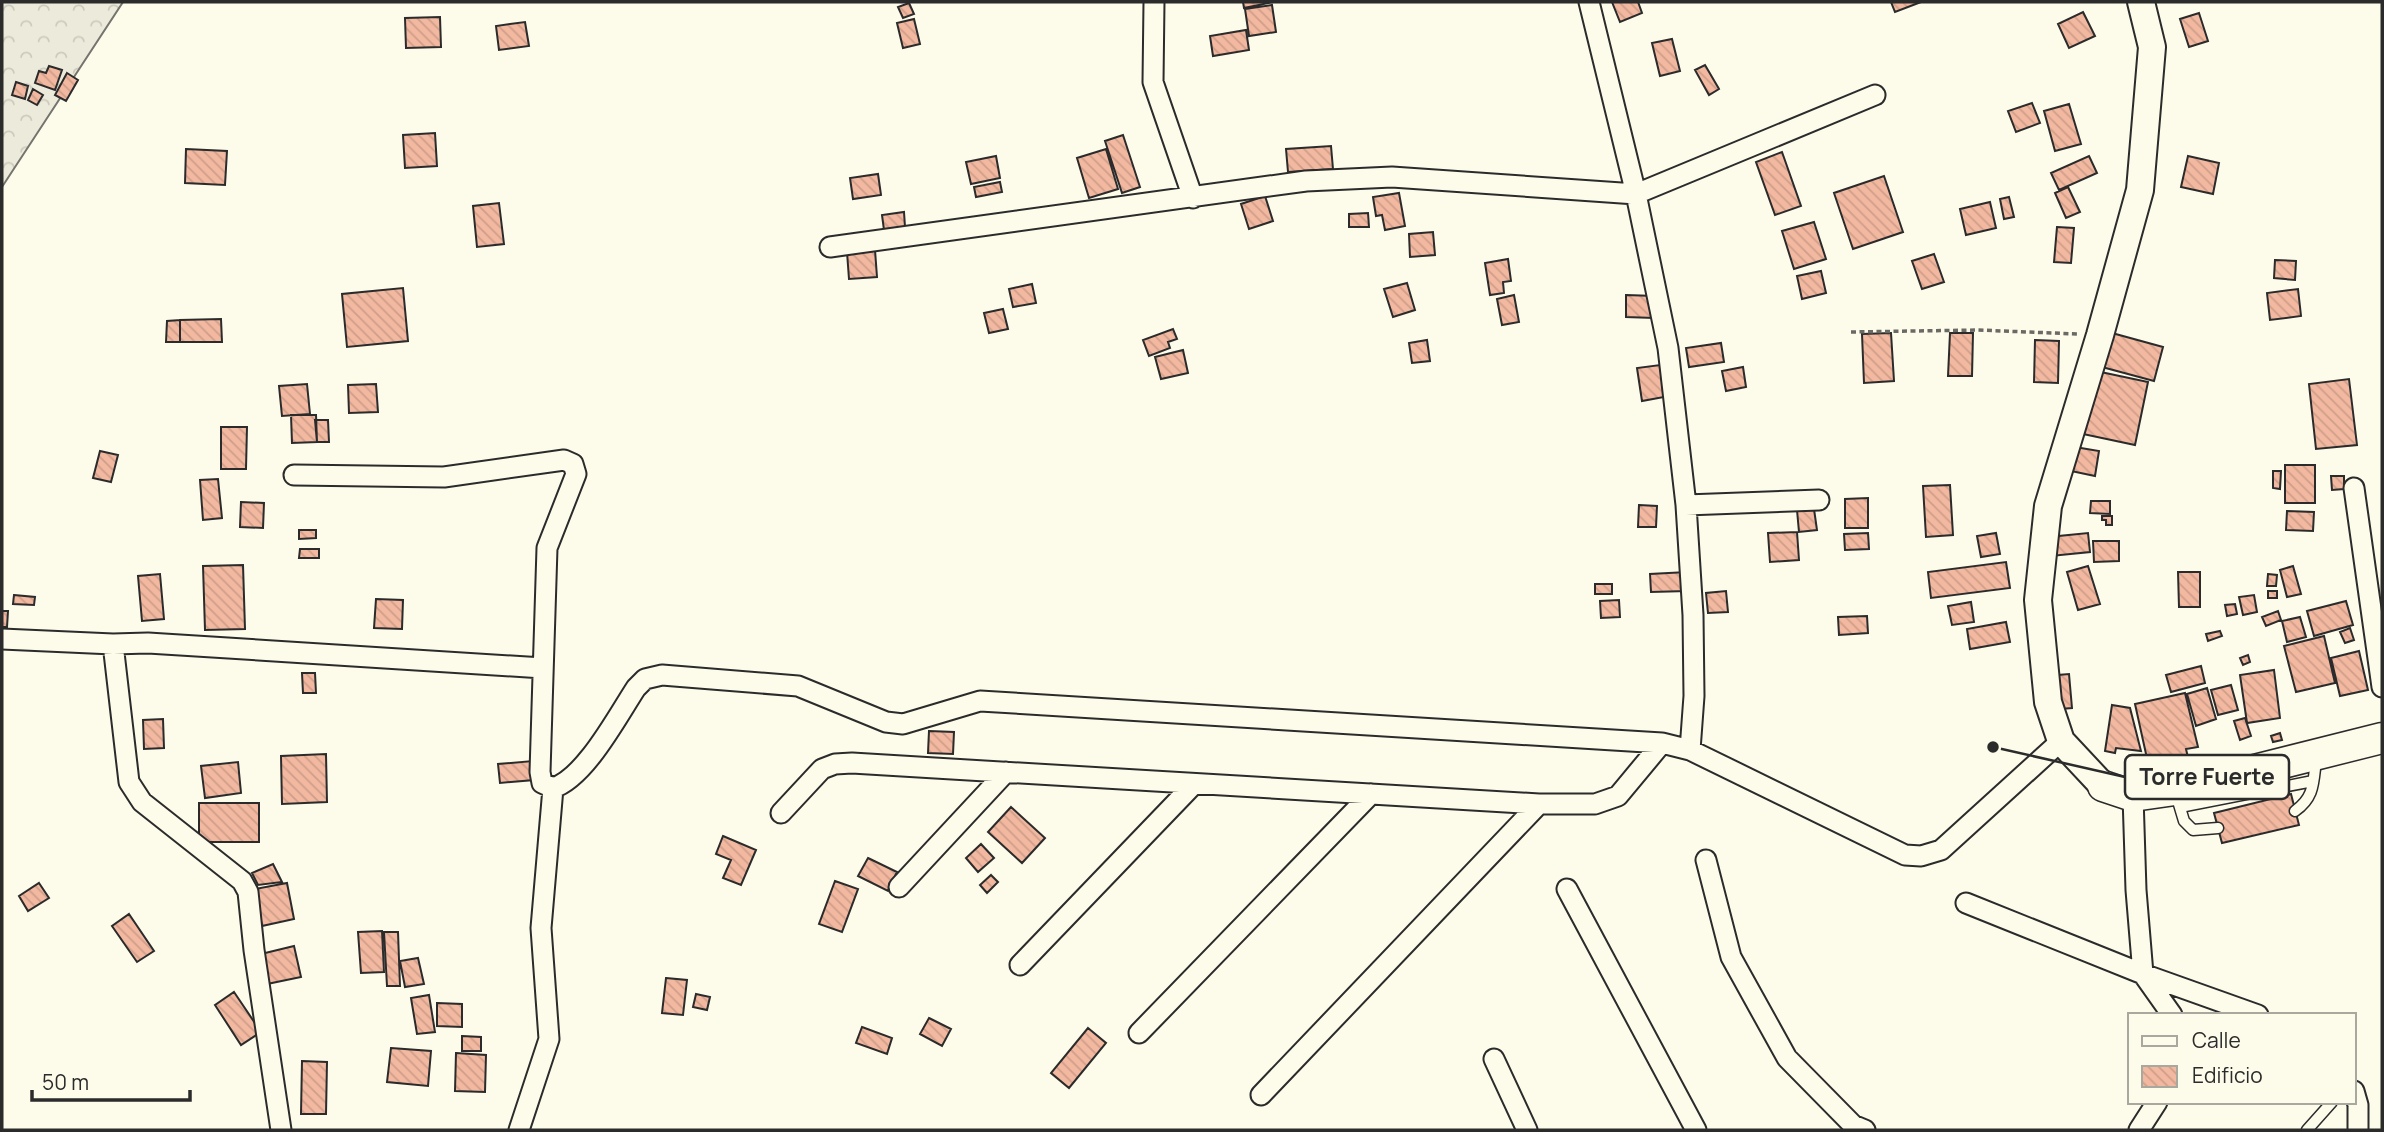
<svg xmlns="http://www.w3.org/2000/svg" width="2384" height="1132" viewBox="0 0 2384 1132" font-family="Manrope,sans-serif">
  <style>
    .forest { fill: url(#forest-crowns); stroke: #74746e; stroke-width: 2 }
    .building { fill: url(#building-back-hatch); stroke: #2b2b2b; stroke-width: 2 }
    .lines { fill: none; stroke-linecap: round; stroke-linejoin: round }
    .service-casing { stroke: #2b2b2b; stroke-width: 13 }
    .minor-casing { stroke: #2b2b2b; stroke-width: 23 }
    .secondary-casing { stroke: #2b2b2b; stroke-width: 30 }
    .primary-casing { stroke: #2b2b2b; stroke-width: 33 }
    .path { stroke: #6a6964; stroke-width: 3.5; stroke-dasharray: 5 3.5; stroke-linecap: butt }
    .service { stroke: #fdfbea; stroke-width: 10 }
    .minor { stroke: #fdfbea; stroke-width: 19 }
    .secondary { stroke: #fdfbea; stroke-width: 26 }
    .primary { stroke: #fdfbea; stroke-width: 30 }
    .leader { fill: none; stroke: #2b2b2b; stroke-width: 2.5 }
    .callout-dot { fill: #2b2b2b; stroke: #fdfbea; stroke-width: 2.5 }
    .callout { fill: #fdfbea; stroke: #2b2b2b; stroke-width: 2.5 }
    .callout-label { font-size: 23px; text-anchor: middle; font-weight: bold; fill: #2b2b2b }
  </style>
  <defs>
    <pattern id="forest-crowns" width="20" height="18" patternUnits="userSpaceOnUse" patternTransform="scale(1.75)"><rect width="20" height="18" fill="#ecebdb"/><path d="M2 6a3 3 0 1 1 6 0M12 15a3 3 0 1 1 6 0" fill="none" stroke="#cbcabc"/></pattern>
    <pattern id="building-back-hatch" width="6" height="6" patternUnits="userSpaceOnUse" patternTransform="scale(1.75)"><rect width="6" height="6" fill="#f2b8a0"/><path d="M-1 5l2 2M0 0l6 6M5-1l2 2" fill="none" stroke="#d09e8a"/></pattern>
  </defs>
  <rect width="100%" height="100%" fill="#fdfbea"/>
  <!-- forest -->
  <path class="forest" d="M2,2H123L2,187Z"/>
  <!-- building -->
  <path class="building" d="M1243,2H1273L1244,8Z
    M1612,2H1638L1642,13L1620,22Z
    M1891,2H1921L1895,12Z
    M909,3L914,14L903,18L898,7Z
    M1272,5L1276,32L1249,36L1245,9Z
    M2083,12L2095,36L2069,48L2058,24Z
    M2199,13L2208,41L2189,47L2180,19Z
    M440,17L441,47L406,48L405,18Z
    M914,19L920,44L903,48L897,23Z
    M525,22L529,46L499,50L496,26Z
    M1246,30L1249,50L1213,56L1210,36Z
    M1672,39L1680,71L1660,76L1652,43Z
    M1705,65L1719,89L1709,95L1695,70Z
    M49,66L62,70L55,90L35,83L39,71L46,73Z
    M67,73L78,80L66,101L55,95Z
    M16,82L28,86L25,99L12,95Z
    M33,89L43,95L37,105L28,100Z
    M2032,103L2040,123L2016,132L2008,111Z
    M2069,104L2081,144L2055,151L2044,111Z
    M435,133L437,166L405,168L403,135Z
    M1123,135L1140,187L1122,193L1105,141Z
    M1331,146L1333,169L1288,172L1286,149Z
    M186,149L227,151L225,185L185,183Z
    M1106,149L1118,189L1089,198L1077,158Z
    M1782,152L1801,206L1775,215L1756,162Z
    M996,156L1000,178L971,184L966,162Z
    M2089,156L2097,173L2059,190L2051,173Z
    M2188,156L2219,163L2213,194L2181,187Z
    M878,174L881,195L853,199L850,178Z
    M1884,176L1903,232L1853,249L1834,193Z
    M1000,182L1002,192L976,197L974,187Z
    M2068,187L2080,212L2066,218L2055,193Z
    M1399,193L1405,226L1385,230L1382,215L1376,216L1373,197Z
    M1265,196L1273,221L1249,229L1241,204Z
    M2009,197L2014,217L2004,219L2000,199Z
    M1990,202L1996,228L1966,235L1960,209Z
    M499,203L504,244L477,247L473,206Z
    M904,212L905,227L884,230L882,215Z
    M1368,213L1369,227H1349V214Z
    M1814,222L1826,259L1794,269L1782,231Z
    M2057,227L2074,228L2071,263L2054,262Z
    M1433,232L1435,255L1410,257L1409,234Z
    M875,250L877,277L849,279L847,252Z
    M1934,254L1944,282L1922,289L1912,261Z
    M1508,259L1511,281L1503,282L1504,293L1490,295L1485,263Z
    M2275,260L2296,261L2295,280L2274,278Z
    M1821,271L1826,293L1802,299L1797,276Z
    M1407,283L1415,310L1393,317L1384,289Z
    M1032,284L1036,303L1013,307L1009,289Z
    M403,288L408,341L347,347L342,294Z
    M2298,289L2301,316L2270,320L2267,293Z
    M1514,295L1519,322L1502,325L1497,299Z
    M1626,295L1655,296L1654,318L1626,317Z
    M1003,309L1008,329L989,333L984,313Z
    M221,319L222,342H180V320Z
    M180,320V342H166L167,321Z
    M1173,329L1177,339L1168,342L1170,348L1149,356L1143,340Z
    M1891,333L1894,381L1864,383L1862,334Z
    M1950,333H1973L1972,376H1948Z
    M2112,333L2163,347L2154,381L2102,367Z
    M1427,340L1430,361L1412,363L1409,343Z
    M2035,340L2059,341L2058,383L2034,382Z
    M1721,343L1724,362L1689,367L1686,348Z
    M1183,350L1188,373L1161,379L1155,357Z
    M1660,365L1664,397L1642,401L1637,368Z
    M1743,367L1746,387L1726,391L1722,371Z
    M2096,371L2148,382L2135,445L2083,434Z
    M2349,379L2357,445L2316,449L2309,384Z
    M307,384L310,414L282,416L279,386Z
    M376,384L378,412L349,413L348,385Z
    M291,415H316L317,442L292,443Z
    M315,420H328L329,442H317Z
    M221,427H247L246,469H221Z
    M2075,447L2099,451L2095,476L2071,471Z
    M100,451L118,455L111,482L93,478Z
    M2285,465H2315V503H2285Z
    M2273,471H2281L2280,489L2273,488Z
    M2331,476H2344V489L2332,490Z
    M218,479L222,518L203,520L200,480Z
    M1950,485L1953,535L1926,537L1923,486Z
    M1868,498V528H1845V499Z
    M2091,501H2110V514L2090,513Z
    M241,502L264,503L263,528L240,527Z
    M1639,505L1657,506L1656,527H1638Z
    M1814,509L1817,530L1799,532L1797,510Z
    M2287,511L2314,512L2313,531L2286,530Z
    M2102,516H2112V525H2106V520H2102Z
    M299,530H316V538L299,539Z
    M1797,532L1799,560L1770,562L1768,533Z
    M1868,533L1869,549L1845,550L1844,534Z
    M1996,533L2000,554L1981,557L1977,536Z
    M2088,533L2090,552L2051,556L2049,537Z
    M2093,541H2119V561L2094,562Z
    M300,549H319V558H299Z
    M2006,562L2010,588L1931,598L1928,572Z
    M243,565L245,629L205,630L203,566Z
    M2088,566L2100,604L2078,610L2067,572Z
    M2293,566L2301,594L2287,597L2280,570Z
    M1687,572V591L1651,592L1650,574Z
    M2178,572H2200V607H2179Z
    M160,574L164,619L142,621L138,576Z
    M2268,574L2277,575L2276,586H2267Z
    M1595,584H1612V594H1595Z
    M1726,591L1728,612L1708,613L1706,593Z
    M2268,591H2277V598H2268Z
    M14,595L35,597L34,605L13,604Z
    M2254,595L2257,612L2243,615L2239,597Z
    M376,599L403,600L402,629L374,628Z
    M1619,600L1620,617L1601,618L1600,601Z
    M2346,601L2353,625L2314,636L2307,611Z
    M1971,602L1974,622L1952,625L1948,606Z
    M2235,604L2237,614L2227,616L2225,605Z
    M2,611H8L7,627H2Z
    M2278,611L2281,620L2266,626L2262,617Z
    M1867,616L1868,633L1839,635L1838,617Z
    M2300,617L2306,637L2287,642L2282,621Z
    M2006,622L2010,642L1970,649L1967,629Z
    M2350,628L2354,640L2345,643L2340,632Z
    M2220,631L2222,636L2208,641L2206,634Z
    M2324,636L2335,683L2296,692L2284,646Z
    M2359,651L2368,690L2340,696L2331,658Z
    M2248,655L2250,662L2243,665L2240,658Z
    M2201,666L2205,683L2171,692L2166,675Z
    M2274,670L2280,718L2247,723L2240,675Z
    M302,673H315L316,693H303Z
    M2069,674L2072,708L2060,709L2058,675Z
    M2231,685L2238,710L2218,715L2211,690Z
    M2207,688L2216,719L2196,726L2187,694Z
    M2185,693L2198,747L2186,749L2190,766L2165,772L2163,759L2148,763L2135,704Z
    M2112,705L2130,708L2141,751L2116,748L2115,753L2105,751Z
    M2245,718L2251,736L2240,740L2234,721Z
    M163,719L164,748L144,749L143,720Z
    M929,731L954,732L953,754L928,753Z
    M2280,733L2282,740L2273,742L2271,736Z
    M326,754L327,802L282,804L281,756Z
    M533,761L534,780L500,783L498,764Z
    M238,762L241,793L205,798L201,766Z
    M2291,794L2299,825L2222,843L2214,813Z
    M199,803H259V842H199Z
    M1011,807L1045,838L1022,863L988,832Z
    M723,836L756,850L741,885L723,878L731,860L716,854Z
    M981,844L994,858L978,872L966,858Z
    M868,858L897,872L888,891L858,876Z
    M273,864L282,882L258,885L252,873Z
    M991,875L998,882L987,893L980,885Z
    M835,881L858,889L842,932L819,924Z
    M39,883L49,898L28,911L19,896Z
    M287,883L294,919L262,926L255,889Z
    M129,914L154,951L137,962L112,926Z
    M382,931L384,972L361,973L358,932Z
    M384,932H398L400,986H387Z
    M294,946L301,977L267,984L261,954Z
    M418,958L424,984L405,987L400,961Z
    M666,978L687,980L683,1015L662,1013Z
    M234,992L261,1032L241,1045L215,1005Z
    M696,994L710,997L707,1010L693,1007Z
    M429,995L435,1032L417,1034L411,998Z
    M437,1003L462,1004V1027L437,1026Z
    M929,1018L951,1029L942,1046L920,1034Z
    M862,1027L892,1038L887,1054L856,1043Z
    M1088,1028L1106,1043L1069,1088L1051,1073Z
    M462,1036L481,1037V1051H462Z
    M391,1048L431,1051L428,1086L387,1082Z
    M456,1053L486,1055L485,1092L455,1091Z
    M302,1061L327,1062L326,1114H301Z"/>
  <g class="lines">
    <!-- service casing -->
    <g class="service-casing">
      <path id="service" d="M2178,801L2184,821L2193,830L2218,828
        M2180,807L2313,781
        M2295,811C2315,797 2313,782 2316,760
        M2307,1130L2332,1102"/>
    </g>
    <!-- minor casing -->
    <g class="minor-casing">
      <path id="minor" d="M1154,2L1153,82L1193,198
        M1589,2L1636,194L1668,348L1686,505L1693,615L1694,696L1690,750
        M830,247L1306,181L1392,177L1636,194L1875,95
        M294,475L444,477L564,460L573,464L576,474L547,548L540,772L542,783L553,788C585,778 617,717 636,688L645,679L662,675L798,686L886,722L903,724L980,701L1662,743L1690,750L1905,855L1921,856L1941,850L2061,741
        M2354,488L2382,687
        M1686,505L1819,500
        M2,639L113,644L148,643L543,668
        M113,644L129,782L142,802L242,881L248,892L254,950L281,1130
        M2133,796L2136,890L2143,974L2172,1015
        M781,813L822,769L835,764L852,763L1539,804H1595L1618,796L1662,743
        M1706,860L1731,957L1787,1058L1853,1125L1865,1130
        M899,887L1006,772
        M1567,889L1696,1130
        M1966,903L2143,974L2258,1015
        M1020,965L1194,784
        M1139,1033L1371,794
        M1494,1059L1527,1130
        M2354,1091L2358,1105V1130
        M1261,1095L1539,804
        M519,1130L549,1039L541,928L553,788
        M2139,1130L2157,1102"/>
    </g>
    <!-- secondary casing -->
    <g class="secondary-casing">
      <path id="secondary" d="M2103,786L2061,741L2048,702L2038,600L2048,506L2100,335L2140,190L2152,47L2141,2"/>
    </g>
    <!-- primary casing -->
    <g class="primary-casing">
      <path id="primary" d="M2103,786L2133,796L2175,790L2382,738"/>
    </g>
    <!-- path -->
    <path class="path" d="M1851,332L1978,330L2077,334"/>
    <!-- service -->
    <use href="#service" class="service"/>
    <!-- minor -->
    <use href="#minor" class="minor"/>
    <!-- secondary -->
    <use href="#secondary" class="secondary"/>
    <!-- primary -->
    <use href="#primary" class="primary"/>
  </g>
  <!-- callouts -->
  <path class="leader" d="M1993 747L2125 777"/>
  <circle class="callout-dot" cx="1993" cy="747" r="7"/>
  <rect class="callout" x="2125" y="755" width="164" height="44" rx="7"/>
  <g class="callout-label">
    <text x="2207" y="785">Torre Fuerte</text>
  </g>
  <!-- border -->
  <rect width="2384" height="1132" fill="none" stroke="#2b2b2b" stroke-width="7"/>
  <!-- legend -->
  <rect x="2128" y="1013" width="228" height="91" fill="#fdfbea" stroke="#a9a89e" stroke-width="2"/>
  <rect x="2142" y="1036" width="35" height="10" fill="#fdfbea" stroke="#a9a89e" stroke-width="2"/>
  <text x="2192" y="1048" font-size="21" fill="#2b2b2b">Calle</text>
  <rect x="2142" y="1066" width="35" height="21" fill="url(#building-back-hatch)" stroke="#a9a89e" stroke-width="2"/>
  <text x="2192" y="1083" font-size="21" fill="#2b2b2b">Edificio</text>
  <!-- scale -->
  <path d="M32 1090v10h158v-10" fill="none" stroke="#2b2b2b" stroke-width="3.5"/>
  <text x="42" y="1090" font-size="21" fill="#2b2b2b" stroke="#fdfbea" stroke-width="5" paint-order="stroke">50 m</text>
</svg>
